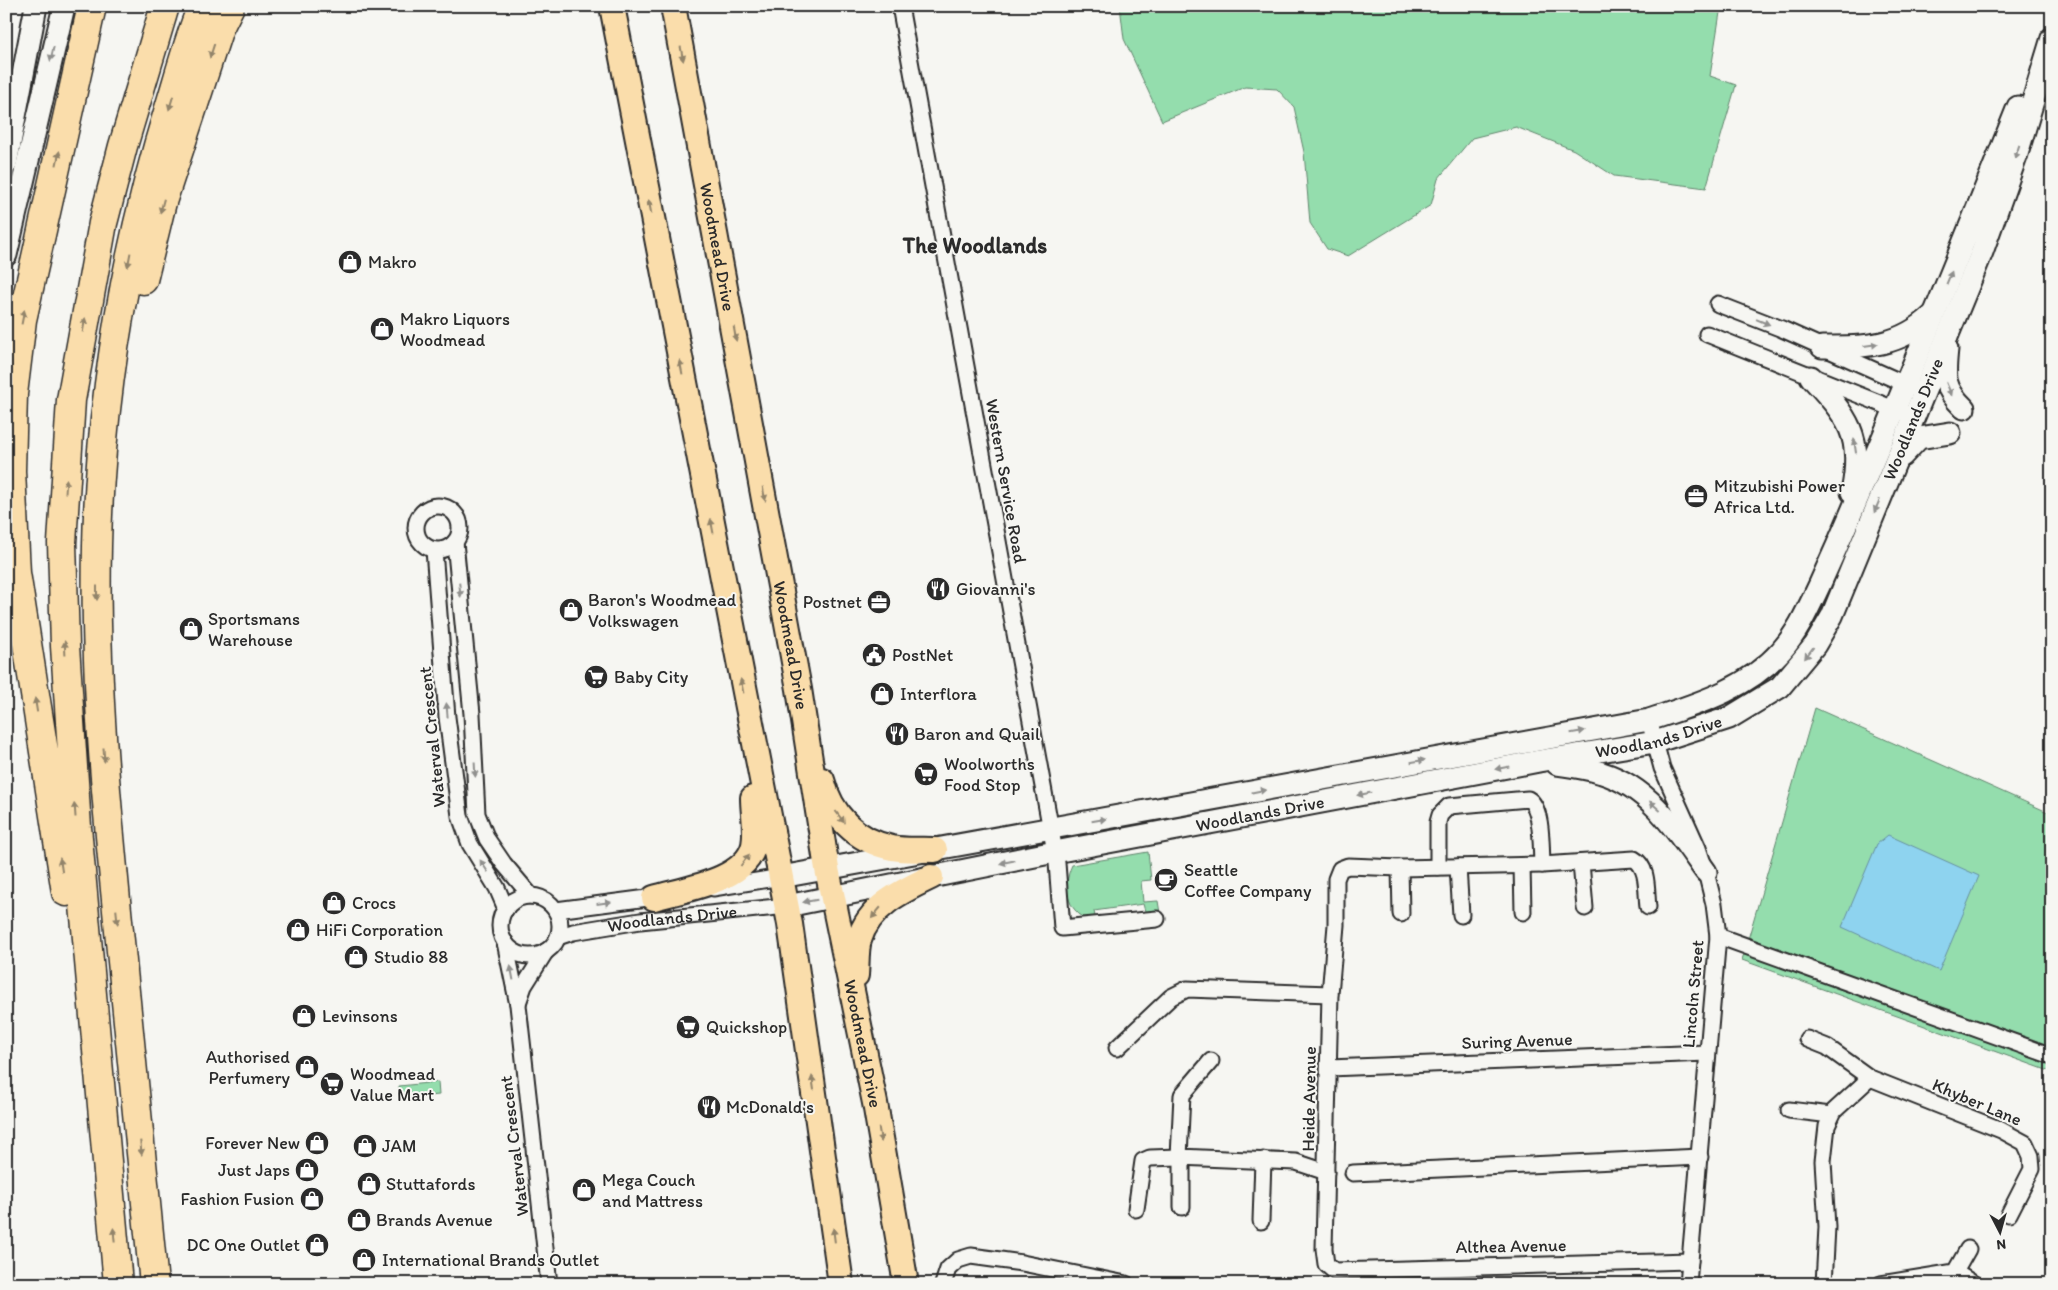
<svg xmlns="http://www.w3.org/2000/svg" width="2058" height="1290" viewBox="0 0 2058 1290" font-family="Itim,sans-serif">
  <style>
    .green { fill: #94ddad; stroke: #60846c }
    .water { fill: #8ed3ef; stroke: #6690a1 }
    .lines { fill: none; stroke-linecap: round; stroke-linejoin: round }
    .minor-casing { stroke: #2b2b2b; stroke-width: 19 }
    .secondary-casing { stroke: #2b2b2b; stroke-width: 25 }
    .primary-casing { stroke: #2b2b2b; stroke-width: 28 }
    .motorway-casing { stroke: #2b2b2b; stroke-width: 31 }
    .minor { stroke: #f6f6f2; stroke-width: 15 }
    .secondary { stroke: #f6f6f2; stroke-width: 21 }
    .primary { stroke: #faddab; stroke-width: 24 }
    .motorway { stroke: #faddab; stroke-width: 28 }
    .oneway { fill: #92846b }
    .oneway2 { fill: #90908e }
    .labels { text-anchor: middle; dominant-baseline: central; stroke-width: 4; stroke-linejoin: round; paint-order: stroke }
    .street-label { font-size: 18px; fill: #2b2b2b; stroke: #f6f6f2 }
    .poi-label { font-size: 18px; fill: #2b2b2b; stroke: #f6f6f2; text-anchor: start }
    .district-label { font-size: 22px; font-weight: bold; fill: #2b2b2b; stroke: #f6f6f2 }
  </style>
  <rect width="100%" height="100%" fill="#f6f6f2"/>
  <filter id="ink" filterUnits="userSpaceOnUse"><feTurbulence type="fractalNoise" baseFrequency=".02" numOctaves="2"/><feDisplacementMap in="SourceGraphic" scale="10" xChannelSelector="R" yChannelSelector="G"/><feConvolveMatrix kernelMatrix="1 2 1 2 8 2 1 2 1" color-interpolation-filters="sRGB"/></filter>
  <g filter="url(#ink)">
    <!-- green -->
    <path class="green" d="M1120,6H1721L1710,76L1736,85L1706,188L1614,176L1574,150L1516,127L1472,138L1438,179L1431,205L1348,256L1327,249L1310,223L1304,152L1294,107L1277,89L1245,87L1162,121L1124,39Z
      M1815,708L2052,814V1072L1742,960Z
      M1148,852L1151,880L1141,881L1143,902L1158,901L1160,913L1146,915L1143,904L1094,911L1096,922C1068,916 1061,889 1072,865Z
      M438,1082L439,1095L400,1099L399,1086Z"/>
    <!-- water -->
    <path class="water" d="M1888,835L1979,876L1939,971L1842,927L1877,844Z"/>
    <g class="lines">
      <!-- minor casing -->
      <g class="minor-casing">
        <g id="minor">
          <path d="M900,6L1057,863L1062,928L1157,919"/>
          <path d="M1718,304L1782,329L1914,388"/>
          <path d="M1707,334L1904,413"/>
          <circle cx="438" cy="528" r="22"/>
          <path d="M455,542L472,714L477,814L487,839L504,864L531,896"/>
          <path d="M434,550L447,717L460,816L470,844L497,888L506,909"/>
          <path d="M1649,720L1662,768L1698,848L1706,872L1714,904L1718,936L1688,1284"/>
          <path d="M1581,863L1585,908"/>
          <path d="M1522,866L1523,912"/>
          <path d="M1438,867V822L1440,815L1449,806L1528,799C1543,807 1541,849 1542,865"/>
          <path d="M1458,867L1461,915"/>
          <path d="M1400,868L1401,914"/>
          <path d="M713,888L781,877"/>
          <circle cx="530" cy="926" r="30"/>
          <path d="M1648,907C1646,892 1649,867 1634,859L1542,865L1400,868L1348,866L1340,869L1336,879V925L1330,994L1324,1249L1326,1264L1334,1271L1690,1261"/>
          <path d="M556,910L663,896"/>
          <path d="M1718,936L2052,1056"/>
          <path id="s1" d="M558,937L573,932L640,921L787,906"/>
          <path d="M505,942L518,1005L549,1284"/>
          <path d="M518,1003L524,986L546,951"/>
          <path d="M1807,1039L1827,1047L1870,1078L2001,1130L2025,1143L2031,1156L2032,1169L2009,1214"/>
          <path d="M1117,1048L1171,997L1187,989L1330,994"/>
          <path d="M1211,1061L1182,1095L1179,1157L1296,1162L1326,1172"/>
          <path d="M1329,1068L1707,1053"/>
          <path d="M1789,1110L1831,1115"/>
          <path d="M1353,1173L1700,1157"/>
          <path d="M1182,1207V1157"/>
          <path d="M1136,1209L1143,1161L1150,1158L1179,1157"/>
          <path d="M1261,1221L1263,1160"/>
          <path d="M1955,1272L1974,1284"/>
          <path d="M943,1284L948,1269L958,1260L971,1256L1022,1263L1126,1284"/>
          <path d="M1824,1284L1827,1227L1823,1161L1827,1126L1834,1111L1870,1078"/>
          <path d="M1881,1284L1955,1272L1968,1249"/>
        </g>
      </g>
      <!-- secondary casing -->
      <g class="secondary-casing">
        <g id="secondary">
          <path d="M6,164L36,6"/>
          <path d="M6,255L64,6"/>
          <path d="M1822,347C1867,347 1899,347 1933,315"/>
          <path d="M1947,349C1944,377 1943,388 1964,408"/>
          <path d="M1811,377C1848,417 1864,436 1852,492"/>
          <path d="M1902,456L1919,438L1950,433"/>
          <path d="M1557,764C1572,766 1588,768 1602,773C1651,788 1678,833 1706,872"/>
          <path d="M781,877L1649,720C1697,704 1746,690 1781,651C1798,632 1808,609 1819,586C1836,549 1852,512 1867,475C1919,353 1969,230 2018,107"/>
          <path id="s2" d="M787,906L1055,852L1539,761L1655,742L1729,718L1780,687L1815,645L1832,616L1982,252L2017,154L2052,38"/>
        </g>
      </g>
      <!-- primary casing -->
      <g class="primary-casing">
        <g id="primary">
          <path d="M612,6L790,924L841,1284"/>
          <path id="s3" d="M673,6L799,689L827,869L875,1103L906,1284"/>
          <path d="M822,780C831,815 856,841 892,848C906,851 921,849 935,850"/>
          <path d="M654,898C684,889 746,881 754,845C757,830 753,813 753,798"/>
          <path d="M856,975C857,963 856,950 859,940C869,906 902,891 931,877"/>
        </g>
      </g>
      <!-- motorway casing -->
      <g class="motorway-casing">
        <path id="motorway" d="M143,280L162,202L219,28L230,6
          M66,892L16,573L11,471L13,394L22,320L92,6
          M118,1284L77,827L65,646L62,543L71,400L103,223L123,146L165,6
          M154,1284C143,1170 131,1055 120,941C107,810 94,678 97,546C100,396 126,248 170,105C180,72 189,38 202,6"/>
      </g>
      <!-- minor -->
      <use href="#minor" class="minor"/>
      <!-- secondary -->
      <use href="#secondary" class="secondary"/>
      <!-- primary -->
      <use href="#primary" class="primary"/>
      <!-- motorway -->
      <use href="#motorway" class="motorway"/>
    </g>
    <!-- one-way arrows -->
    <defs><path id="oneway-solid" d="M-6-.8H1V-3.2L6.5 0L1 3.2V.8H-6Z" transform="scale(1.25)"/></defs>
    <g class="oneway">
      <use href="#oneway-solid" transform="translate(212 51) rotate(108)"/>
      <use href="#oneway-solid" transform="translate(682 54) rotate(79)"/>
      <use href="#oneway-solid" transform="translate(171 103) rotate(107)"/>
      <use href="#oneway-solid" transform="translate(58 158) rotate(-78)"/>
      <use href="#oneway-solid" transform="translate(162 206) rotate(105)"/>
      <use href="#oneway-solid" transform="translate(650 207) rotate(-101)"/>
      <use href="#oneway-solid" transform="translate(129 260) rotate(101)"/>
      <use href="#oneway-solid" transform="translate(23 317) rotate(-79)"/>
      <use href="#oneway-solid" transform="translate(84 325) rotate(-80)"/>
      <use href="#oneway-solid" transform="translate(735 334) rotate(80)"/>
      <use href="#oneway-solid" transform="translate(681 367) rotate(-101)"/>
      <use href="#oneway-solid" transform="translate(66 486) rotate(-86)"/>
      <use href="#oneway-solid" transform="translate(764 494) rotate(80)"/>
      <use href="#oneway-solid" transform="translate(712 526) rotate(-101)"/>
      <use href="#oneway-solid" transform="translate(97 593) rotate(90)"/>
      <use href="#oneway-solid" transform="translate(65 648) rotate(-93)"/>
      <use href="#oneway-solid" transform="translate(742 686) rotate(-101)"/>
      <use href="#oneway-solid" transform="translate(36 705) rotate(-99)"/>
      <use href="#oneway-solid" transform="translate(104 755) rotate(86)"/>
      <use href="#oneway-solid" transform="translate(75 810) rotate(-94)"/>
      <use href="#oneway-solid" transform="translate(840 817) rotate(53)"/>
      <use href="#oneway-solid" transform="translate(745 860) rotate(-53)"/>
      <use href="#oneway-solid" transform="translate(61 865) rotate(-99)"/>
      <use href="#oneway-solid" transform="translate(876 913) rotate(130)"/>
      <use href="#oneway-solid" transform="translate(117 917) rotate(84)"/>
      <use href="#oneway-solid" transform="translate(813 1083) rotate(-98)"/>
      <use href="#oneway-solid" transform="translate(880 1135) rotate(80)"/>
      <use href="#oneway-solid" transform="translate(141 1148) rotate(84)"/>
      <use href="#oneway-solid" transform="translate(114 1235) rotate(-95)"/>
      <use href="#oneway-solid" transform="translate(834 1235) rotate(-97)"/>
    </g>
    <g class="oneway2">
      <use href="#oneway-solid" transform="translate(52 54) rotate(103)"/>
      <use href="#oneway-solid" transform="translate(2017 152) rotate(108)"/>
      <use href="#oneway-solid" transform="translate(1949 278) rotate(-68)"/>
      <use href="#oneway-solid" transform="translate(1763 322) rotate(22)"/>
      <use href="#oneway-solid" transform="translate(1871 345) rotate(-8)"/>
      <use href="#oneway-solid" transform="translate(1949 389) rotate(67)"/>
      <use href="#oneway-solid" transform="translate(1855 446) rotate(-98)"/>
      <use href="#oneway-solid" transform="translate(1877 506) rotate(113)"/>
      <use href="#oneway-solid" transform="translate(460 590) rotate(84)"/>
      <use href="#oneway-solid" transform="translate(1809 653) rotate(127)"/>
      <use href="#oneway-solid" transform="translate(447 710) rotate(-95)"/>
      <use href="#oneway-solid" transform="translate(1578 732) rotate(-10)"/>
      <use href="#oneway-solid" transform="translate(1418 761) rotate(-10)"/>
      <use href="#oneway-solid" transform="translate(1502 768) rotate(169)"/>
      <use href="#oneway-solid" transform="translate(475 770) rotate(87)"/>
      <use href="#oneway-solid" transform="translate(1259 791) rotate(-11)"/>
      <use href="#oneway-solid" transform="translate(1364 794) rotate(169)"/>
      <use href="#oneway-solid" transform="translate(1655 806) rotate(-138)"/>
      <use href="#oneway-solid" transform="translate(1099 820) rotate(-10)"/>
      <use href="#oneway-solid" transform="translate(1007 862) rotate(168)"/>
      <use href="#oneway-solid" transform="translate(484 866) rotate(-123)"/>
      <use href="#oneway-solid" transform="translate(810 901) rotate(170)"/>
      <use href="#oneway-solid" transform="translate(604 903) rotate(-7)"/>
      <use href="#oneway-solid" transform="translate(512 973) rotate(-101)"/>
    </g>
  </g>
  <!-- icons -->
  <defs>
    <g id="shop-disc" transform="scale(1.25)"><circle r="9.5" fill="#2b2b2b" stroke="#f6f6f2"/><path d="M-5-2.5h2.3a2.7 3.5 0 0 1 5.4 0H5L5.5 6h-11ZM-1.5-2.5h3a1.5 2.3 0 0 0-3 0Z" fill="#fff"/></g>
    <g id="office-disc" transform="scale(1.25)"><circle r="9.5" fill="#2b2b2b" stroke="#f6f6f2"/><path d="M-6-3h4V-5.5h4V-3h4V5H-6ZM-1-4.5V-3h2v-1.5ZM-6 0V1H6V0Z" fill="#fff"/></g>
    <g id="restaurant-disc" transform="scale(1.25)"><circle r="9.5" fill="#2b2b2b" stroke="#f6f6f2"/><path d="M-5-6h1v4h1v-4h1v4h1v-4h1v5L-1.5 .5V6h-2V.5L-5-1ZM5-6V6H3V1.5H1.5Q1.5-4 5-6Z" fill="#fff"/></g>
    <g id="civic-disc" transform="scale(1.25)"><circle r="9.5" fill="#2b2b2b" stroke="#f6f6f2"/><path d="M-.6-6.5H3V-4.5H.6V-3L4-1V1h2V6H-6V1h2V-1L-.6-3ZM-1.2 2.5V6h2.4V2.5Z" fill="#fff"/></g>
    <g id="supermarket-disc" transform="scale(1.25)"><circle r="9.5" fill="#2b2b2b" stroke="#f6f6f2"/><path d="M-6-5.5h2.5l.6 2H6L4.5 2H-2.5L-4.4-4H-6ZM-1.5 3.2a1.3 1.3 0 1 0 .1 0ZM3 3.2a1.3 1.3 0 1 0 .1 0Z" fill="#fff"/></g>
    <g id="cafe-disc" transform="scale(1.25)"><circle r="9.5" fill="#2b2b2b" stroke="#f6f6f2"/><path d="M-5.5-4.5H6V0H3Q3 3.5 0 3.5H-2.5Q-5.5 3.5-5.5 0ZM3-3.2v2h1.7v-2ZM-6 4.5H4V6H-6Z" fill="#fff"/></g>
  </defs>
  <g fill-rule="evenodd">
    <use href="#shop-disc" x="350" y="262"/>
    <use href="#shop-disc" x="382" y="329"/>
    <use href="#office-disc" x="1696" y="496"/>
    <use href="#restaurant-disc" x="938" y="589"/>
    <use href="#office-disc" x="879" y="602"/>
    <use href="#shop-disc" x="571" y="610"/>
    <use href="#shop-disc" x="191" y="629"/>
    <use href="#civic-disc" x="874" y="655"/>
    <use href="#supermarket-disc" x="596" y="677"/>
    <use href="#shop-disc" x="882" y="694"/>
    <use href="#restaurant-disc" x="897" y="734"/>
    <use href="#supermarket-disc" x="926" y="774"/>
    <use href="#cafe-disc" x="1166" y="880"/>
    <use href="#shop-disc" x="334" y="903"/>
    <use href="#shop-disc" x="298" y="930"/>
    <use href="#shop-disc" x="356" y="957"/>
    <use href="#shop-disc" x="304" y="1016"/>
    <use href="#supermarket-disc" x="688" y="1027"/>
    <use href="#shop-disc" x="307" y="1067"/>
    <use href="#supermarket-disc" x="332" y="1084"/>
    <use href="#restaurant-disc" x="709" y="1107"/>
    <use href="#shop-disc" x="317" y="1143"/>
    <use href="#shop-disc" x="365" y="1146"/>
    <use href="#shop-disc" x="307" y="1170"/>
    <use href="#shop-disc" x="369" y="1184"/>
    <use href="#shop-disc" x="584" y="1190"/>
    <use href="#shop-disc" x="312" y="1199"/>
    <use href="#shop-disc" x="359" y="1220"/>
    <use href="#shop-disc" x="317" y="1245"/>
    <use href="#shop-disc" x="364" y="1260"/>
  </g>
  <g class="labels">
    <!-- street labels -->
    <g class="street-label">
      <text stroke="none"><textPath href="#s3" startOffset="245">Woodmead Drive</textPath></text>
      <text stroke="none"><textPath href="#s2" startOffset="1322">Woodlands Drive</textPath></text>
      <text transform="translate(1006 481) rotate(80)">Western Service Road</text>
      <text stroke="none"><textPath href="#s3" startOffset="650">Woodmead Drive</textPath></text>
      <text stroke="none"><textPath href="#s2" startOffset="888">Woodlands Drive</textPath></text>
      <text transform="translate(432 737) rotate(-96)">Waterval Crescent</text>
      <text stroke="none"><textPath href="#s2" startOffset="482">Woodlands Drive</textPath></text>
      <text stroke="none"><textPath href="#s1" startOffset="116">Woodlands Drive</textPath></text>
      <text transform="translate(1693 994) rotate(-85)">Lincoln Street</text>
      <text transform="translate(1517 1041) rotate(-2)">Suring Avenue</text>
      <text stroke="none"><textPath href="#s3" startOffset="1055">Woodmead Drive</textPath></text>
      <text transform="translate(1309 1099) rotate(-89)">Heide Avenue</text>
      <text transform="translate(1977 1102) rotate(23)">Khyber Lane</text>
      <text transform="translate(514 1146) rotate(-97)">Waterval Crescent</text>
      <text transform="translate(1511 1246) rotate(-1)">Althea Avenue</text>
    </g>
    <!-- poi labels -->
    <g class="poi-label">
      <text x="368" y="262">Makro</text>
      <text x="400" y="319">Makro Liquors<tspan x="400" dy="21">Woodmead</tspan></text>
      <text x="1714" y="486">Mitzubishi Power<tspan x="1714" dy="21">Africa Ltd.</tspan></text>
      <text x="956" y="589">Giovanni's</text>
      <text x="588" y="600">Baron's Woodmead<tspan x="588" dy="21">Volkswagen</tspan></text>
      <text x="862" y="602" text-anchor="end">Postnet</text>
      <text x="208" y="619">Sportsmans<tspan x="208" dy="21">Warehouse</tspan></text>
      <text x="892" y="655">PostNet</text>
      <text x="614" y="677">Baby City</text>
      <text x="900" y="694">Interflora</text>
      <text x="914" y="734">Baron and Quail</text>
      <text x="944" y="764">Woolworths<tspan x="944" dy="21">Food Stop</tspan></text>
      <text x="1184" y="870">Seattle<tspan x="1184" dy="21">Coffee Company</tspan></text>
      <text x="352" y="903">Crocs</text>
      <text x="316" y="930">HiFi Corporation</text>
      <text x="374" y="957">Studio 88</text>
      <text x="322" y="1016">Levinsons</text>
      <text x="706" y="1027">Quickshop</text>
      <text x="290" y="1057" text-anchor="end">Authorised<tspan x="290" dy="21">Perfumery</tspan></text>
      <text x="350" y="1074">Woodmead<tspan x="350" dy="21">Value Mart</tspan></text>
      <text x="726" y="1107">McDonald's</text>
      <text x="300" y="1143" text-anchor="end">Forever New</text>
      <text x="382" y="1146">JAM</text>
      <text x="290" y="1170" text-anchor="end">Just Japs</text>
      <text x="602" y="1180">Mega Couch<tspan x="602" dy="21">and Mattress</tspan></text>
      <text x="386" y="1184">Stuttafords</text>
      <text x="294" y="1199" text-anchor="end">Fashion Fusion</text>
      <text x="376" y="1220">Brands Avenue</text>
      <text x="300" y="1245" text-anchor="end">DC One Outlet</text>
      <text x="382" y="1260">International Brands Outlet</text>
    </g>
    <!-- district labels -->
    <g class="district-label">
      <text x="975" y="245">The Woodlands</text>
    </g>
  </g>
  <!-- margin -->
  <rect width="2058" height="1290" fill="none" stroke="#f6f6f2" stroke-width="25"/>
  <rect x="12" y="12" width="2033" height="1265" fill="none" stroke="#2b2b2b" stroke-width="2" filter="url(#ink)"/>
  <!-- north arrow -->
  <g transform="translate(2000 1232) rotate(174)" stroke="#f6f6f2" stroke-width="4" paint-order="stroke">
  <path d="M0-4L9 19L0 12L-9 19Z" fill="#2b2b2b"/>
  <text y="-8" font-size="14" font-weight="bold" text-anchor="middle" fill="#2b2b2b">N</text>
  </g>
</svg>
